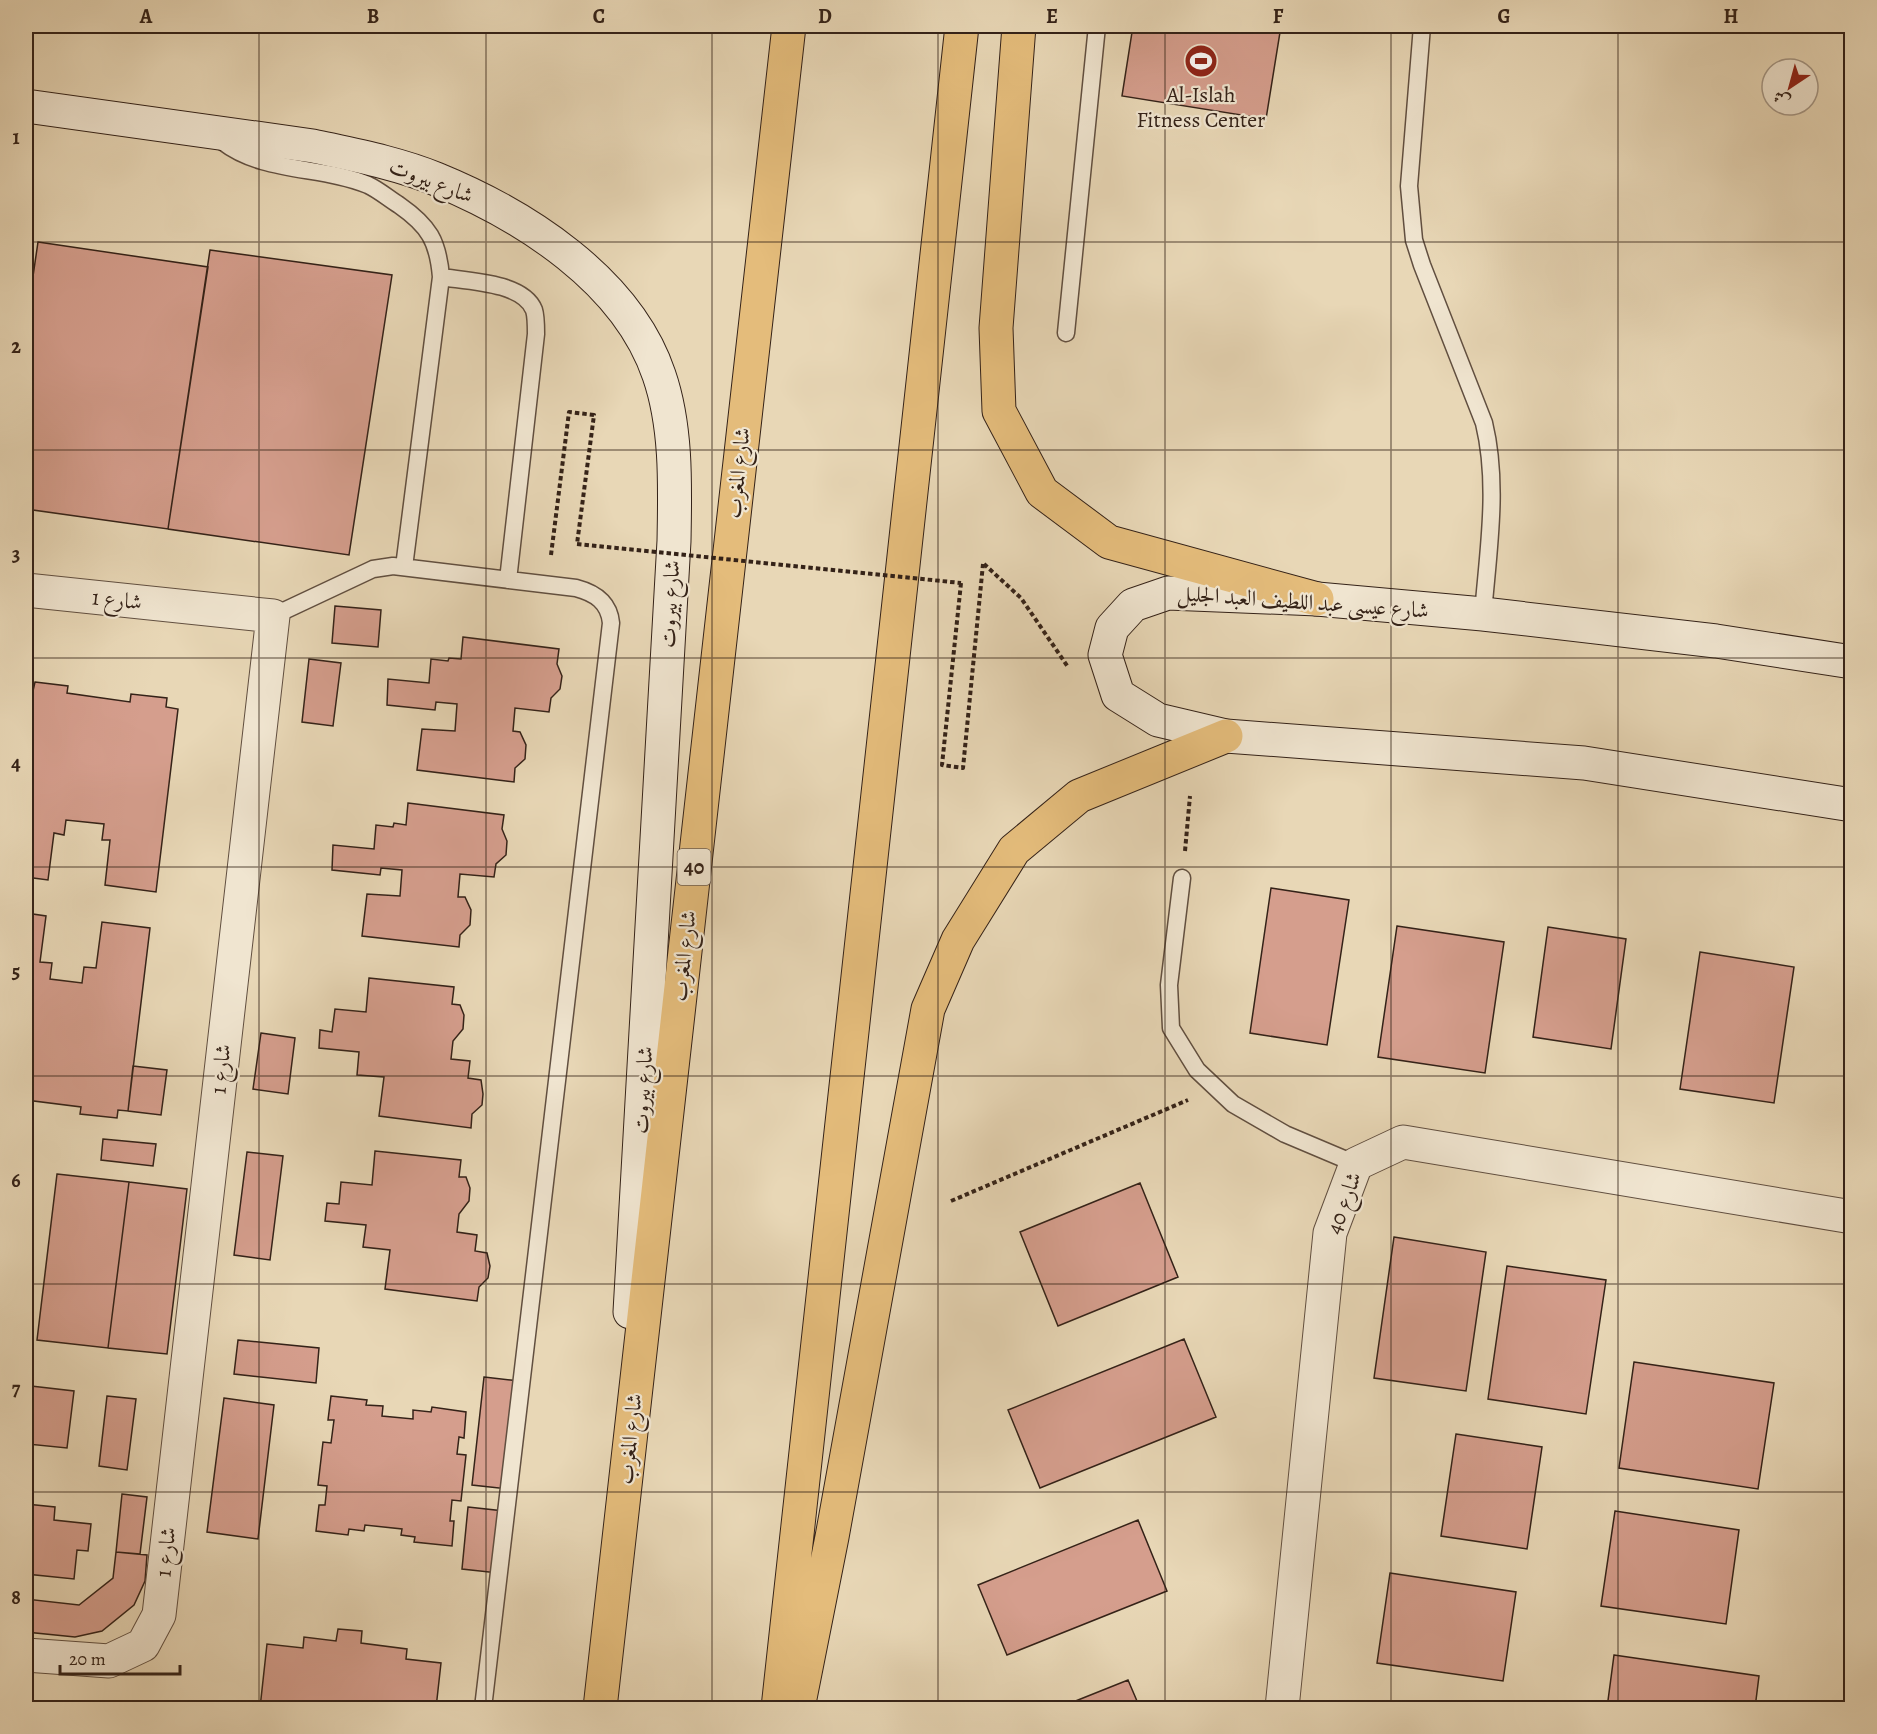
<svg xmlns="http://www.w3.org/2000/svg" width="1877" height="1734" viewBox="0 0 1877 1734" font-family="Alegreya,Amiri,serif">
  <style>
    .building { fill: #d59e8d; stroke: #342218; stroke-width: 1.5 }
    .lines { fill: none; stroke-linecap: round; stroke-linejoin: round }
    .service-casing { stroke: #614f40; stroke-width: 19 }
    .minor-casing { stroke: #614f40; stroke-width: 35 }
    .secondary-casing { stroke: #342218; stroke-width: 35 }
    .motorway-casing { stroke: #342218; stroke-width: 35 }
    .path { stroke: #342218; stroke-width: 4; stroke-dasharray: 4.5 3; stroke-linecap: butt }
    .service { stroke: #f0e5d0; stroke-width: 16 }
    .minor { stroke: #f0e5d0; stroke-width: 33 }
    .secondary { stroke: #f0e5d0; stroke-width: 33 }
    .motorway { stroke: #e4bc7b; stroke-width: 33 }
    .path-bridge { stroke: #342218; stroke-width: 4; stroke-dasharray: 4.5 3; stroke-linecap: butt }
    .grid { fill: none; stroke: #342218; stroke-width: 1.5; stroke-opacity: 0.55 }
    .labels { text-anchor: middle; dominant-baseline: central; stroke-width: 4.5; stroke-linejoin: round; paint-order: stroke }
    .shield { fill: #f0e5d0; stroke: #6c5c4f; stroke-width: 1.5 }
    .shield-label { font-size: 21px; font-weight: bold; fill: #342218 }
    .poi-label { font-size: 22px; fill: #342218; stroke: #f0e5d0 }
    .street-label { font-size: 22px; fill: #342218; stroke: #f0e5d0 }
    .neatline { fill: none; stroke: #342218; stroke-width: 2 }
    .grid-label { font-size: 20px; text-anchor: middle; font-weight: bold; fill: #342218 }
  </style>
  <rect width="100%" height="100%" fill="#e8d7b6"/>
  <filter id="stains"><feTurbulence type="fractalNoise" baseFrequency=".00333" numOctaves="4"/><feColorMatrix values="0 0 0 0 .2 0 0 0 0 .09 0 0 0 0 .02 0 0 0 .5 -.17"/></filter>
  <radialGradient id="worn" r=".72"><stop offset=".6" stop-color="#630" stop-opacity="0"/><stop offset="1" stop-color="#630" stop-opacity=".3"/></radialGradient>
  <!-- building -->
  <path class="building" d="M1133,26H1281L1266,119L1122,96Z
    M38,242L208,267L168,529L26,509V324Z
    M210,250L392,275L349,555L168,529Z
    M335,606L381,610L378,647L332,643Z
    M463,637L559,649L557,664L562,676L560,689L551,698L549,712L515,708L513,731L520,732L526,745L525,759L515,768L514,782L417,770L422,729L455,731L457,704L436,702L435,710L387,705L388,679L429,683L431,659L448,661L449,658L461,659Z
    M309,659L341,663L333,726L302,722Z
    M35,682L68,686L67,693L130,702L131,694L167,698L166,707L178,709L156,892L105,885L110,840H102L104,824L66,820L64,835L54,833L48,880L26,877V690L33,691Z
    M408,803L504,815L502,829L507,841L506,855L496,864L494,877L460,874L458,897H465L471,910L470,925L460,935L459,947L362,936L367,894L400,896L402,870L381,868L380,875L332,870L333,845L374,849L376,825L393,827L394,823L406,825Z
    M1271,888L1349,900L1327,1045L1250,1033Z
    M26,913L46,916L40,962L52,963L50,979L82,983L84,967L96,968L102,922L150,928L128,1111L118,1110L117,1118L80,1114L81,1107L26,1100Z
    M1397,926L1504,942L1485,1073L1378,1057Z
    M1548,927L1626,939L1611,1049L1533,1037Z
    M1700,952L1794,967L1774,1103L1680,1089Z
    M369,978L454,987L452,1004L460,1005L464,1015L463,1029L453,1041L451,1059L470,1061L468,1078L481,1080L483,1094L482,1105L472,1114L471,1128L379,1116L384,1077L357,1075L359,1052L319,1048L320,1030L332,1032L335,1009L366,1012Z
    M261,1033L295,1038L288,1094L253,1089Z
    M133,1066L167,1070L161,1115L128,1111Z
    M103,1139L156,1144L153,1166L101,1160Z
    M375,1151L461,1160L459,1177H466L470,1188L469,1201L459,1214L457,1232L477,1235L475,1251L487,1253L490,1266L488,1278L479,1287L477,1301L385,1289L390,1250L363,1247L366,1225L325,1221L327,1203L339,1204L341,1182L372,1185Z
    M247,1152L283,1156L270,1260L234,1255Z
    M57,1174L129,1182L108,1348L37,1340Z
    M129,1182L187,1189L167,1354L108,1348Z
    M1140,1183L1178,1277L1058,1326L1020,1232Z
    M1394,1237L1486,1252L1466,1391L1374,1378Z
    M1507,1266L1606,1280L1586,1414L1488,1399Z
    M1184,1339L1216,1417L1040,1488L1008,1410Z
    M238,1340L319,1348L316,1383L234,1374Z
    M1634,1362L1774,1383L1758,1489L1619,1468Z
    M484,1377L520,1381L508,1489L472,1485Z
    M31,1386L74,1391L67,1448L28,1444L26,1457V1396L30,1397Z
    M107,1396L136,1399L127,1470L99,1466Z
    M331,1396L367,1400L366,1405L383,1406L382,1416L413,1419V1410L431,1412L432,1407L466,1412L464,1438L459,1437L457,1454L466,1455L461,1501L452,1500L450,1521H454L452,1546L414,1542L415,1537L401,1535L402,1529L365,1525L364,1531L349,1529L348,1535L316,1531L319,1505H325L327,1486L318,1485L323,1442L331,1443L334,1420H328Z
    M224,1398L274,1405L258,1539L207,1532Z
    M1456,1434L1542,1447L1527,1549L1441,1536Z
    M122,1494L147,1497L140,1554L116,1552Z
    M26,1504L55,1507L54,1520L91,1524L88,1551L77,1550L74,1579L26,1574Z
    M468,1507L504,1511L498,1573L462,1569Z
    M1615,1511L1739,1530L1726,1624L1601,1606Z
    M1138,1520L1167,1591L1007,1655L978,1585Z
    M116,1552L147,1555L145,1581L134,1605L102,1631L75,1637L26,1632V1599L79,1605L113,1578Z
    M1390,1573L1516,1592L1503,1681L1377,1663Z
    M338,1629L362,1631L361,1643L407,1649L406,1659L441,1663L436,1708H260L267,1644L303,1648L304,1637L336,1641Z
    M1614,1655L1759,1676L1755,1708H1607Z
    M1128,1680L1140,1708H1058Z"/>
  <g class="lines">
    <!-- service casing -->
    <g class="service-casing">
      <path id="service" d="M1422,26L1409,186L1414,240L1422,265L1484,423C1499,485 1488,551 1483,614
        M223,142C263,173 322,166 368,185C379,190 389,199 399,205C429,226 438,241 441,277L404,567
        M441,277C466,281 523,282 534,310C536,316 536,327 536,334L508,580
        M1066,333L1097,26
        M273,616L373,569L393,566L576,588C595,593 609,602 611,623L483,1708
        M1182,878L1169,985L1171,1028L1197,1070L1233,1104L1285,1134L1356,1164"/>
    </g>
    <!-- minor casing -->
    <g class="minor-casing">
      <path id="minor" d="M26,590L273,616L159,1615L143,1645L109,1661L26,1655
        M1282,1708L1330,1233L1356,1164L1403,1142L1852,1217"/>
    </g>
    <!-- secondary casing -->
    <g class="secondary-casing">
      <path id="secondary" d="M26,106L313,146C354,155 397,163 436,179C524,215 627,280 659,375C677,427 675,487 674,541L630,1312
        M1852,662L1716,641L1483,614L1317,599L1168,593L1133,605L1112,628L1105,655L1118,695L1158,720L1226,736L1584,763L1852,805"/>
    </g>
    <!-- motorway casing -->
    <g class="motorway-casing">
      <path id="motorway" d="M1019,26L996,328L999,411L1042,492L1109,542L1317,599
        M600,1708L789,26
        M778,1708L962,26
        M798,1708L832,1537L928,1009L958,940L1014,850L1079,796L1226,736"/>
    </g>
    <!-- path -->
    <path class="path" d="M551,555L569,412L594,415L577,544
      M984,564L1021,598L1068,667
      M961,583L942,765L963,768L983,564
      M1185,851L1190,796
      M951,1201L1188,1100"/>
    <!-- service -->
    <use href="#service" class="service"/>
    <!-- minor -->
    <use href="#minor" class="minor"/>
    <!-- secondary -->
    <use href="#secondary" class="secondary"/>
    <!-- motorway -->
    <use href="#motorway" class="motorway"/>
    <!-- path-bridge -->
    <path class="path-bridge" d="M577,544L961,583"/>
  </g>
  <!-- grid -->
  <path class="grid" d="M259,26V1708M486,26V1708M712,26V1708M938,26V1708M1165,26V1708M1391,26V1708M1618,26V1708M26,242H1852M26,450H1852M26,658H1852M26,867H1852M26,1076H1852M26,1284H1852M26,1492H1852"/>
  <!-- icons -->
  <defs>
    <g id="stadium-disc" transform="scale(1.725)"><circle r="9.5" fill="#8f2418" stroke="#f0e5d0"/><path d="M0-5a6.5 5 0 1 0 0 10a6.5 5 0 1 0 0-10ZM-3.5-1.8h7v3.6h-7Z" fill="#fff"/></g>
  </defs>
  <g fill-rule="evenodd">
    <use href="#stadium-disc" x="1201" y="61"/>
  </g>
  <g class="labels">
    <!-- shield labels -->
    <rect class="shield" x="677.5" y="849" width="33" height="36" rx="4.5"/>
    <g class="shield-label">
      <text x="694" y="867">40</text>
    </g>
    <!-- poi labels -->
    <g class="poi-label">
      <text x="1201" y="95">Al-Islah<tspan x="1201" dy="25">Fitness Center</tspan></text>
    </g>
    <!-- street labels -->
    <g class="street-label">
      <text transform="translate(431 181) rotate(21)">شارع بيروت</text>
      <text transform="translate(738 473) rotate(-84)">شارع المغرب</text>
      <text transform="translate(117 600) rotate(6)">شارع 1</text>
      <text transform="translate(1303 602) rotate(4)">شارع عيسى عبد اللطيف العبد الجليل</text>
      <text transform="translate(670 604) rotate(-87)">شارع بيروت</text>
      <text transform="translate(684 956) rotate(-84)">شارع المغرب</text>
      <text transform="translate(221 1069) rotate(-84)">شارع 1</text>
      <text transform="translate(643 1090) rotate(-87)">شارع بيروت</text>
      <text transform="translate(1344 1203) rotate(-70)">شارع 40</text>
      <text transform="translate(630 1439) rotate(-84)">شارع المغرب</text>
      <text transform="translate(166 1552) rotate(-84)">شارع 1</text>
    </g>
  </g>
  <!-- margin -->
  <rect width="1877" height="1734" fill="none" stroke="#e8d7b6" stroke-width="66"/>
  <!-- north arrow -->
  <g transform="translate(1790 87) rotate(216)"><circle r="28" fill="#f0e5d0" stroke="#a59786" stroke-width="1.5"/>
  <path d="M0-4.5L10 22L0 15L-10 22Z" fill="#8f2418"/>
  <text y="-9" font-size="16" font-weight="bold" text-anchor="middle" fill="#342218">ش</text>
  </g>
  <!-- scale -->
  <path d="M60 1665v9h120v-9" fill="none" stroke="#342218" stroke-width="3"/>
  <text x="69" y="1665" font-size="18" fill="#342218" stroke="#f0e5d0" stroke-width="4.5" paint-order="stroke">20 m</text>
  <rect x="33" y="33" width="1811" height="1668" class="neatline"/>
  <g class="grid-label">
    <text x="146" y="23">A</text>
    <text x="373" y="23">B</text>
    <text x="599" y="23">C</text>
    <text x="825" y="23">D</text>
    <text x="1052" y="23">E</text>
    <text x="1278" y="23">F</text>
    <text x="1504" y="23">G</text>
    <text x="1731" y="23">H</text>
    <text x="16" y="144">1</text>
    <text x="16" y="353">2</text>
    <text x="16" y="561">3</text>
    <text x="16" y="770">4</text>
    <text x="16" y="978">5</text>
    <text x="16" y="1187">6</text>
    <text x="16" y="1395">7</text>
    <text x="16" y="1604">8</text>
  </g>
  <rect width="100%" height="100%" filter="url(#stains)"/>
  <rect width="100%" height="100%" fill="url(#worn)"/>
</svg>
